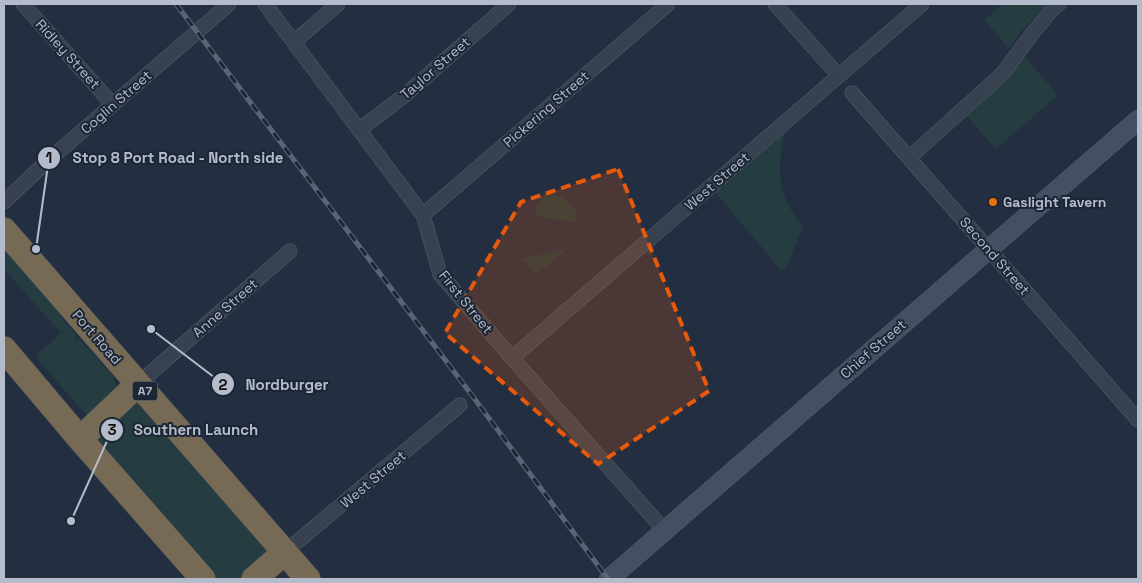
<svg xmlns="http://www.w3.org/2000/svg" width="1142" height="583" viewBox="0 0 1142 583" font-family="'Space Grotesk',sans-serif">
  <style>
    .green { fill: #253d41 }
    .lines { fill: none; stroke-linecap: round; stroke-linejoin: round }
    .street-casing { stroke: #555f6e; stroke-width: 15 }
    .secondary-casing { stroke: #555f6e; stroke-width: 20 }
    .highway-casing { stroke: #424c5b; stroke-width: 26 }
    .street { stroke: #374150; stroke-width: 14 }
    .secondary { stroke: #454f64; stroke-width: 19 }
    .highway { stroke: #776a54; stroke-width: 25 }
    .rail-casing { stroke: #596577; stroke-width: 5 }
    .rail { stroke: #1c2635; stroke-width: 3; stroke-dasharray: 9; stroke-linecap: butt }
    .marked { fill: #e8590c; fill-opacity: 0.2; stroke: #e8590c; stroke-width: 4; stroke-dasharray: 10 6; stroke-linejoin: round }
    .food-dot { fill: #e8710a; stroke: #1c2635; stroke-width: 2 }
    .labels { text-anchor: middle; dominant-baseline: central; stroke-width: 4; stroke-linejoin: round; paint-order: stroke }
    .shield { fill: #1c2635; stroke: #868f9e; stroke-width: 1 }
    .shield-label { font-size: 12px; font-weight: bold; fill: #b4bccb }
    .street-label { font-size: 14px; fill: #b4bccb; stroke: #1c2635 }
    .poi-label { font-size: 14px; font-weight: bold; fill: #b4bccb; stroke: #1c2635; text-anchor: start }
    .leader { fill: none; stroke: #b4bccb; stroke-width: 2 }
    .callout-dot { fill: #b4bccb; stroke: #1c2635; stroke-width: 2 }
    .mark-label { font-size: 15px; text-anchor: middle; font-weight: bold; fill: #111 }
    .callout-label { font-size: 15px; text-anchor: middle; font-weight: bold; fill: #b4bccb; stroke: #1c2635; stroke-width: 4; stroke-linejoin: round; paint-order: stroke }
  </style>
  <rect width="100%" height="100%" fill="#232f41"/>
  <!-- green -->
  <path class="green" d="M1003,4H1046L1020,33L1009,49L985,20Z
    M1023,55L1058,95L996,149L965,114Z
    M785,132C778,157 777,186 791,210C794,216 799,221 803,226L787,265L782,271L715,192Z
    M545,194C561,194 573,201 578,216L576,220L572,222L540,217L535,213V208Z
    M4,245L47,294L64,321L76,335L75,340L79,339L113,376L116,385V392L95,421L83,411L38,360L36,356L61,333L4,269Z
    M566,249L536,275L522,259Z
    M139,400L271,550L245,579H218L97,441L98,433L134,401Z"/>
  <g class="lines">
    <!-- street casing -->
    <g class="street-casing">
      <path id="street" d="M23,4L113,105
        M265,4L423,215L440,274L512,358L665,531
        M775,4L839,76
        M294,42L338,4
        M852,93L1138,420
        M359,130L405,95L509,4
        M909,158L1003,73L1032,34L1050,12L1059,4
        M4,202L43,165L229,4
        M423,215L668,4
        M512,358L922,4
        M138,384L290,251
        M285,552L460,405"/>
    </g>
    <!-- secondary casing -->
    <g class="secondary-casing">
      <path id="secondary" d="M609,579L989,249L1138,120"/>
    </g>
    <!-- highway casing -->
    <g class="highway-casing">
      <path id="highway" d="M4,230L308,579
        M4,349L80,439L203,579
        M80,439L138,384
        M254,579L285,552"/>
    </g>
    <!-- street -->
    <use href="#street" class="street"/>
    <!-- secondary -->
    <use href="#secondary" class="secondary"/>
    <!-- highway -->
    <use href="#highway" class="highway"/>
    <!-- rail casing -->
    <g class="rail-casing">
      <path id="rail" d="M176,4L471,394L608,579"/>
    </g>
    <!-- rail -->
    <use href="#rail" class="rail"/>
  </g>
  <!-- marked area -->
  <path class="marked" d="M618,169L709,391L598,464L445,333L521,202Z"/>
  <!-- markers -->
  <circle class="food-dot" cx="993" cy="202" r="5"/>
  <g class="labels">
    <!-- shield labels -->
    <rect class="shield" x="132.5" y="381.5" width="25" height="19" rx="4"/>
    <g class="shield-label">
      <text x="145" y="391">A7</text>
    </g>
    <!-- street labels -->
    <g class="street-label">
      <text transform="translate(68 54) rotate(48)">Ridley Street</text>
      <text transform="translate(435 68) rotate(-41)">Taylor Street</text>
      <text transform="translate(116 102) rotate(-41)">Coglin Street</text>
      <text transform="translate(546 109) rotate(-41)">Pickering Street</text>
      <text transform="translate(717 181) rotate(-41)">West Street</text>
      <text transform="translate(995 256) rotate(49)">Second Street</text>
      <text transform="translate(466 302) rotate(51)">First Street</text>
      <text transform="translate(225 308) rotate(-41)">Anne Street</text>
      <text transform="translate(97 337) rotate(49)">Port Road</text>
      <text transform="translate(873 349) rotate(-41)">Chief Street</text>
      <text transform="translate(373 479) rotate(-40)">West Street</text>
    </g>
    <!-- poi labels -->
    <g class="poi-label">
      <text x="1003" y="202">Gaslight Tavern</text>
    </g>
  </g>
  <!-- callouts -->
  <path class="leader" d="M36 249L49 158M151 329L223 384M71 521L112 430"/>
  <g class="callout-dot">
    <circle cx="36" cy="249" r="5"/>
    <circle cx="151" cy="329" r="5"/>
    <circle cx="71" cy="521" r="5"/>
    <circle cx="49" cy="158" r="12"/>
    <circle cx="223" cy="384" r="12"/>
    <circle cx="112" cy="430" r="12"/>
  </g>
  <g class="mark-label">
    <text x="49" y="163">1</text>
    <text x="223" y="390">2</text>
    <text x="112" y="435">3</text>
  </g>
  <g class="callout-label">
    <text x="178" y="163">Stop 8 Port Road - North side</text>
    <text x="287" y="390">Nordburger</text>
    <text x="196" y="435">Southern Launch</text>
  </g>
  <!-- border -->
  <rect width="1142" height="583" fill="none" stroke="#b4bccb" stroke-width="10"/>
</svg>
